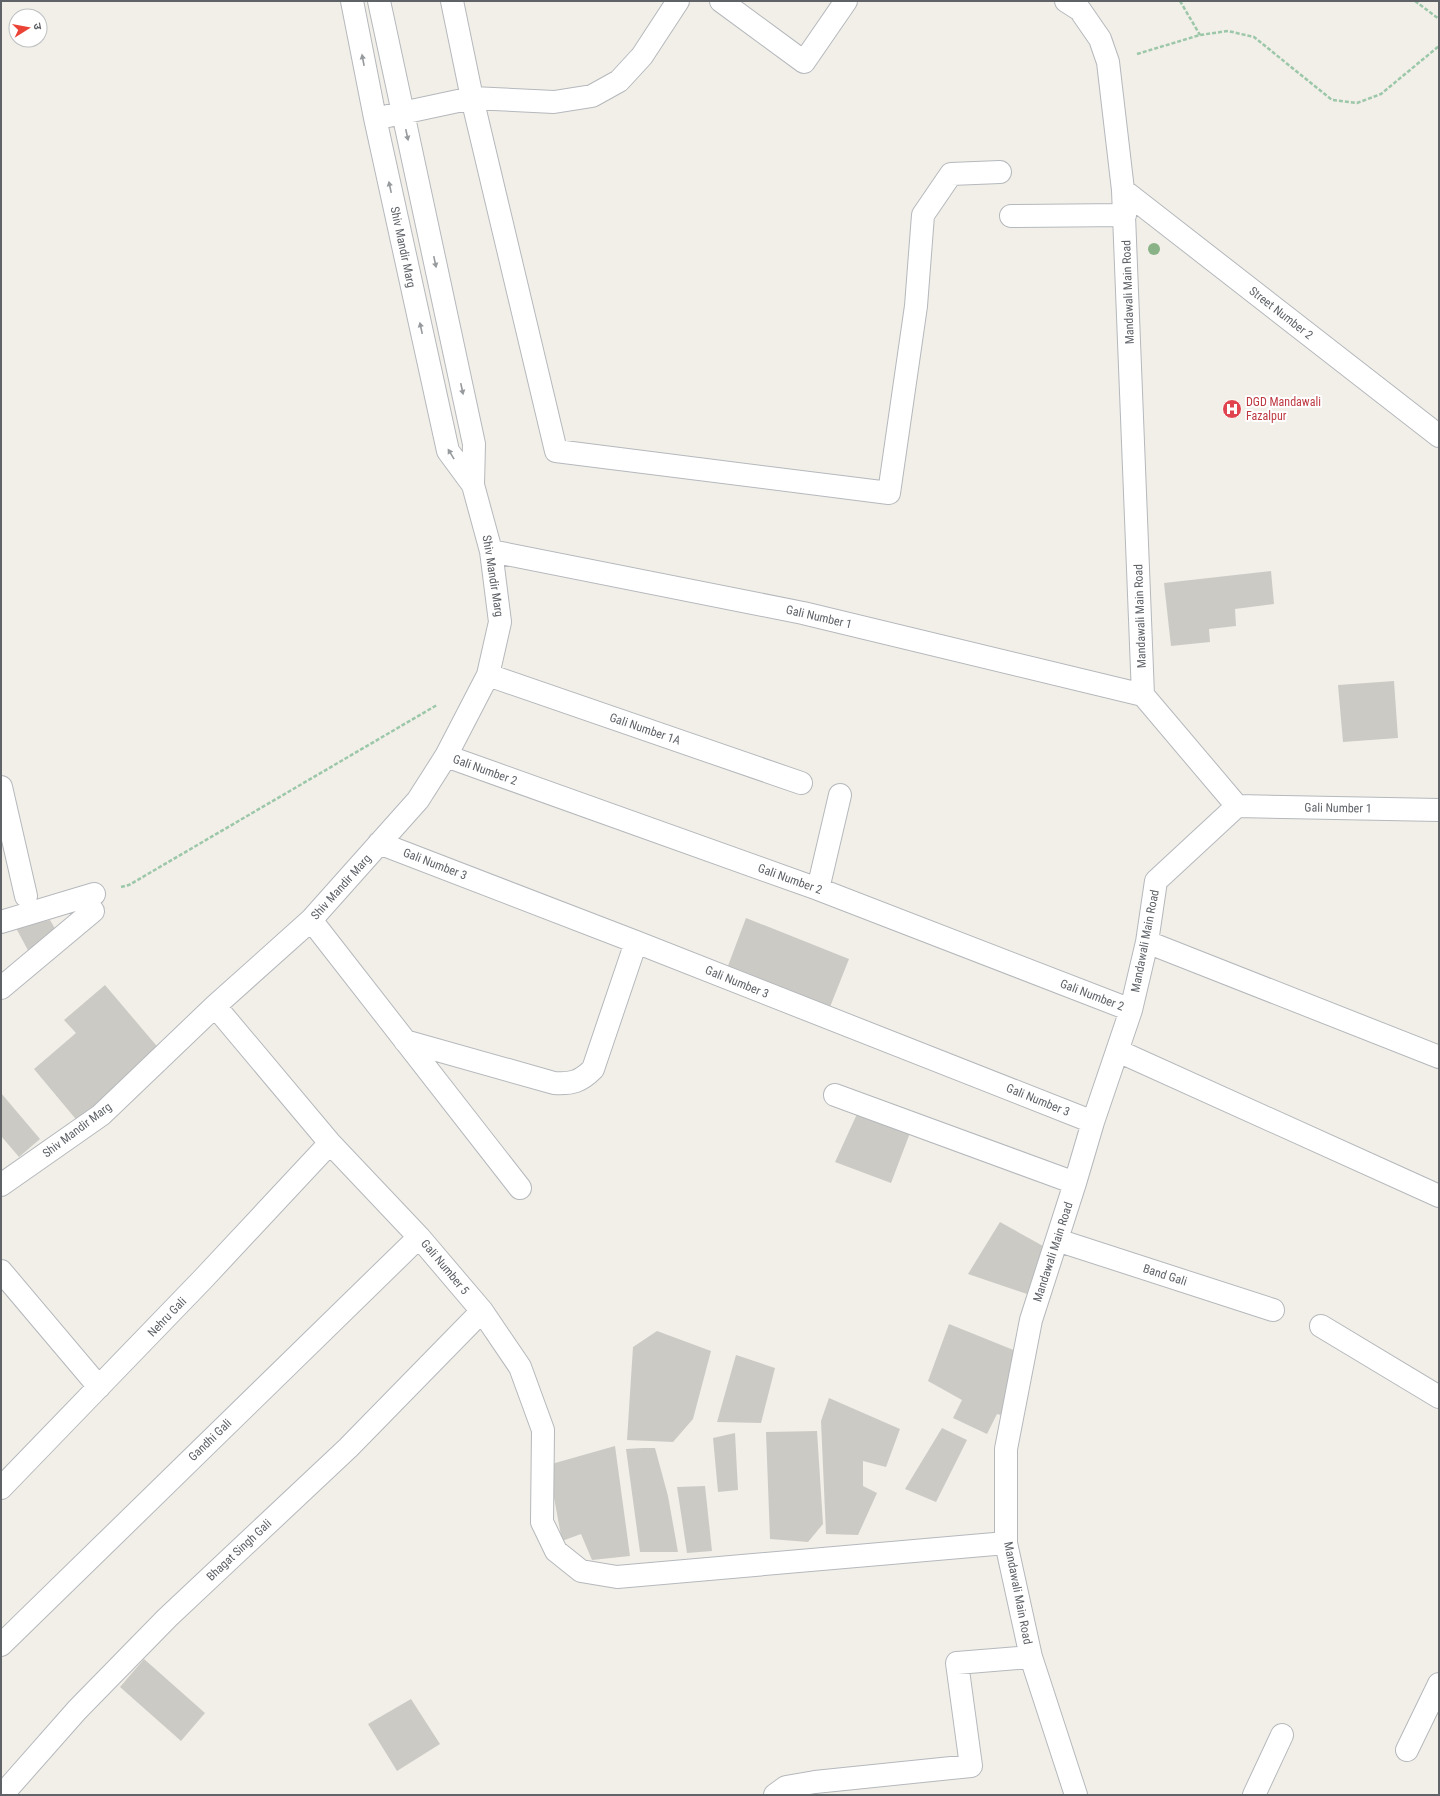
<svg xmlns="http://www.w3.org/2000/svg" width="1440" height="1796" viewBox="0 0 1440 1796" font-family="'Roboto Condensed','Noto Sans Devanagari',sans-serif">
  <style>
    .building { fill: #cccac5 }
    .lines { fill: none; stroke-linecap: round; stroke-linejoin: round }
    .minor-casing { stroke: #b5b8bc; stroke-width: 24 }
    .path { stroke: #9cc7a9; stroke-width: 2.5; stroke-dasharray: 4 2; stroke-linecap: butt }
    .minor { stroke: #fff; stroke-width: 22 }
    .tree { fill: #89b387 }
    .oneway { fill: #979a9d }
    .labels { text-anchor: middle; dominant-baseline: central; stroke-width: 4; stroke-linejoin: round; paint-order: stroke }
    .street-label { font-size: 12px; fill: #5f6368; stroke: #fff }
    .health-label { font-size: 12px; fill: #be3a42; stroke: #fff; text-anchor: start }
  </style>
  <rect width="100%" height="100%" fill="#f1efe8"/>
  <!-- building -->
  <path class="building" d="M1271,571L1274,604L1235,609L1236,626L1209,629L1210,642L1171,646L1164,583Z
    M1394,681L1398,738L1343,742L1338,685Z
    M746,918L849,959L828,1012L726,971Z
    M50,920L57,932L30,954L16,928Z
    M105,985L161,1051L79,1123L34,1069L76,1033L64,1020Z
    M1,1093L40,1139L19,1157L1,1136Z
    M857,1114L910,1133L891,1183L835,1162Z
    M1000,1222L1043,1246L1027,1294L968,1274Z
    M949,1324L1016,1351L1004,1416L997,1414L987,1434L953,1418L962,1400L928,1381Z
    M657,1331L711,1351L693,1419L673,1442L627,1440L633,1347Z
    M736,1355L775,1368L761,1423L717,1422Z
    M829,1398L900,1429L886,1467L863,1461V1486L877,1493L858,1535L826,1534L821,1421Z
    M942,1428L967,1440L936,1502L905,1489Z
    M817,1431L823,1524L808,1542L770,1539L766,1432Z
    M735,1433L738,1490L718,1492L713,1438Z
    M615,1446L630,1556L592,1560L581,1534L562,1541L548,1465Z
    M643,1448H655L668,1496L678,1552H640L626,1449Z
    M705,1486L712,1551L687,1553L677,1487Z
    M144,1659L205,1713L181,1741L120,1687Z
    M411,1699L440,1744L397,1771L368,1724Z"/>
  <g class="lines">
    <!-- minor casing -->
    <g class="minor-casing">
      <path id="minor" d="M352,1L375,118L448,451L473,485
        M452,1L472,98L556,451L889,493L916,306L923,215L951,174L1000,172
        M721,1L804,62L846,1
        M1066,1L1080,10L1100,39L1108,62L1123,190L1143,695L1237,806L1156,881L1147,942L1131,1010L1093,1122L1075,1183L1031,1320L1006,1449V1543L1031,1657L1076,1795
        M388,116L472,98L554,102L592,96L619,81L642,56L678,1
        M1123,190L1439,436
        M1011,216L1125,215
        M491,551L803,613L1143,695
        M488,675L801,783
        M446,756L818,889L1131,1010
        M1,787L26,896
        M1237,806L1439,810
        M379,843L636,942L1093,1122
        M818,889L840,795
        M311,920L520,1188
        M1,922L94,894
        M1147,942L1439,1057
        M1,988L93,911
        M215,1006L330,1143L419,1237L482,1311L520,1367L543,1430L542,1522L556,1551L581,1571L617,1577L1006,1543
        M405,1041L554,1083C572,1084 580,1082 593,1069L636,942
        M1118,1051L1439,1196
        M835,1095L1075,1183
        M1,1185L101,1115L215,1006L311,920L418,800L446,756L488,675L500,622L491,551L473,485L474,444L379,1
        M1057,1240L1273,1310
        M1,1271L99,1387
        M1321,1326L1439,1397
        M1,1488L203,1279L330,1143
        M1,1645L419,1237
        M1407,1750L1439,1684
        M2,1795L77,1710L167,1618L348,1448L482,1311
        M775,1795L786,1787L815,1782L971,1766L957,1663L1031,1657
        M1254,1795L1282,1735"/>
    </g>
    <!-- path -->
    <path class="path" d="M1180,1L1200,35
      M1415,1L1439,19
      M1137,54L1200,35L1228,31L1254,37L1332,100L1357,103L1381,94L1439,46
      M121,887L129,885L437,705"/>
    <!-- minor -->
    <use href="#minor" class="minor"/>
  </g>
  <!-- trees -->
  <circle class="tree" cx="1154" cy="249" r="6"/>
  <!-- one-way arrows -->
  <defs><path id="oneway-solid" d="M-6-.8H1V-3.2L6.5 0L1 3.2V.8H-6Z"/></defs>
  <g class="oneway">
    <use href="#oneway-solid" transform="translate(363 60) rotate(-101)"/>
    <use href="#oneway-solid" transform="translate(407 135) rotate(78)"/>
    <use href="#oneway-solid" transform="translate(390 187) rotate(-102)"/>
    <use href="#oneway-solid" transform="translate(435 262) rotate(78)"/>
    <use href="#oneway-solid" transform="translate(421 328) rotate(-102)"/>
    <use href="#oneway-solid" transform="translate(462 389) rotate(78)"/>
    <use href="#oneway-solid" transform="translate(451 454) rotate(-121)"/>
  </g>
  <!-- icons -->
  <defs>
    <g id="hospital-disc" transform="scale(1)"><circle r="9.5" fill="#e0444e" stroke="#fff"/><path d="M-5-5h3v3.5h4V-5h3V5h-3V1.5h-4V5h-3Z" fill="#fff"/></g>
  </defs>
  <g fill-rule="evenodd">
    <use href="#hospital-disc" x="1232" y="409"/>
  </g>
  <g class="labels">
    <!-- street labels -->
    <g class="street-label">
      <text transform="translate(403 247) rotate(78)">Shiv Mandir Marg</text>
      <text transform="translate(1128 292) rotate(-92)">Mandawali Main Road</text>
      <text transform="translate(1281 313) rotate(38)">Street Number 2</text>
      <text transform="translate(493 576) rotate(81)">Shiv Mandir Marg</text>
      <text transform="translate(1140 616) rotate(-92)">Mandawali Main Road</text>
      <text transform="translate(819 617) rotate(13)">Gali Number 1</text>
      <text transform="translate(645 729) rotate(19)">Gali Number 1A</text>
      <text transform="translate(485 770) rotate(20)">Gali Number 2</text>
      <text transform="translate(1338 808) rotate(1)">Gali Number 1</text>
      <text transform="translate(435 864) rotate(21)">Gali Number 3</text>
      <text transform="translate(790 879) rotate(20)">Gali Number 2</text>
      <text transform="translate(341 887) rotate(-48)">Shiv Mandir Marg</text>
      <text transform="translate(1145 941) rotate(-79)">Mandawali Main Road</text>
      <text transform="translate(737 982) rotate(22)">Gali Number 3</text>
      <text transform="translate(1092 995) rotate(21)">Gali Number 2</text>
      <text transform="translate(1038 1100) rotate(22)">Gali Number 3</text>
      <text transform="translate(77 1130) rotate(-37)">Shiv Mandir Marg</text>
      <text transform="translate(1053 1252) rotate(-72)">Mandawali Main Road</text>
      <text transform="translate(445 1267) rotate(50)">Gali Number 5</text>
      <text transform="translate(1165 1275) rotate(18)">Band Gali</text>
      <text transform="translate(167 1317) rotate(-46)">Nehru Gali</text>
      <text transform="translate(210 1440) rotate(-44)">Gandhi Gali</text>
      <text transform="translate(239 1550) rotate(-43)">Bhagat Singh Gali</text>
      <text transform="translate(1018 1593) rotate(79)">Mandawali Main Road</text>
    </g>
    <!-- health labels -->
    <g class="health-label">
      <text x="1246" y="402">DGD Mandawali<tspan x="1246" dy="14">Fazalpur</tspan></text>
    </g>
  </g>
  <!-- border -->
  <rect width="1440" height="1796" fill="none" stroke="#5f6368" stroke-width="4"/>
  <!-- north arrow -->
  <g transform="translate(28 28) rotate(79)"><circle r="19" fill="#ffffff" stroke="#bfc1c3"/>
  <path d="M0-3L7 15L0 10L-7 15Z" fill="#ea4335"/>
  <text y="-6" font-size="11" font-weight="bold" text-anchor="middle" fill="#5f6368">उ</text>
  </g>
</svg>
